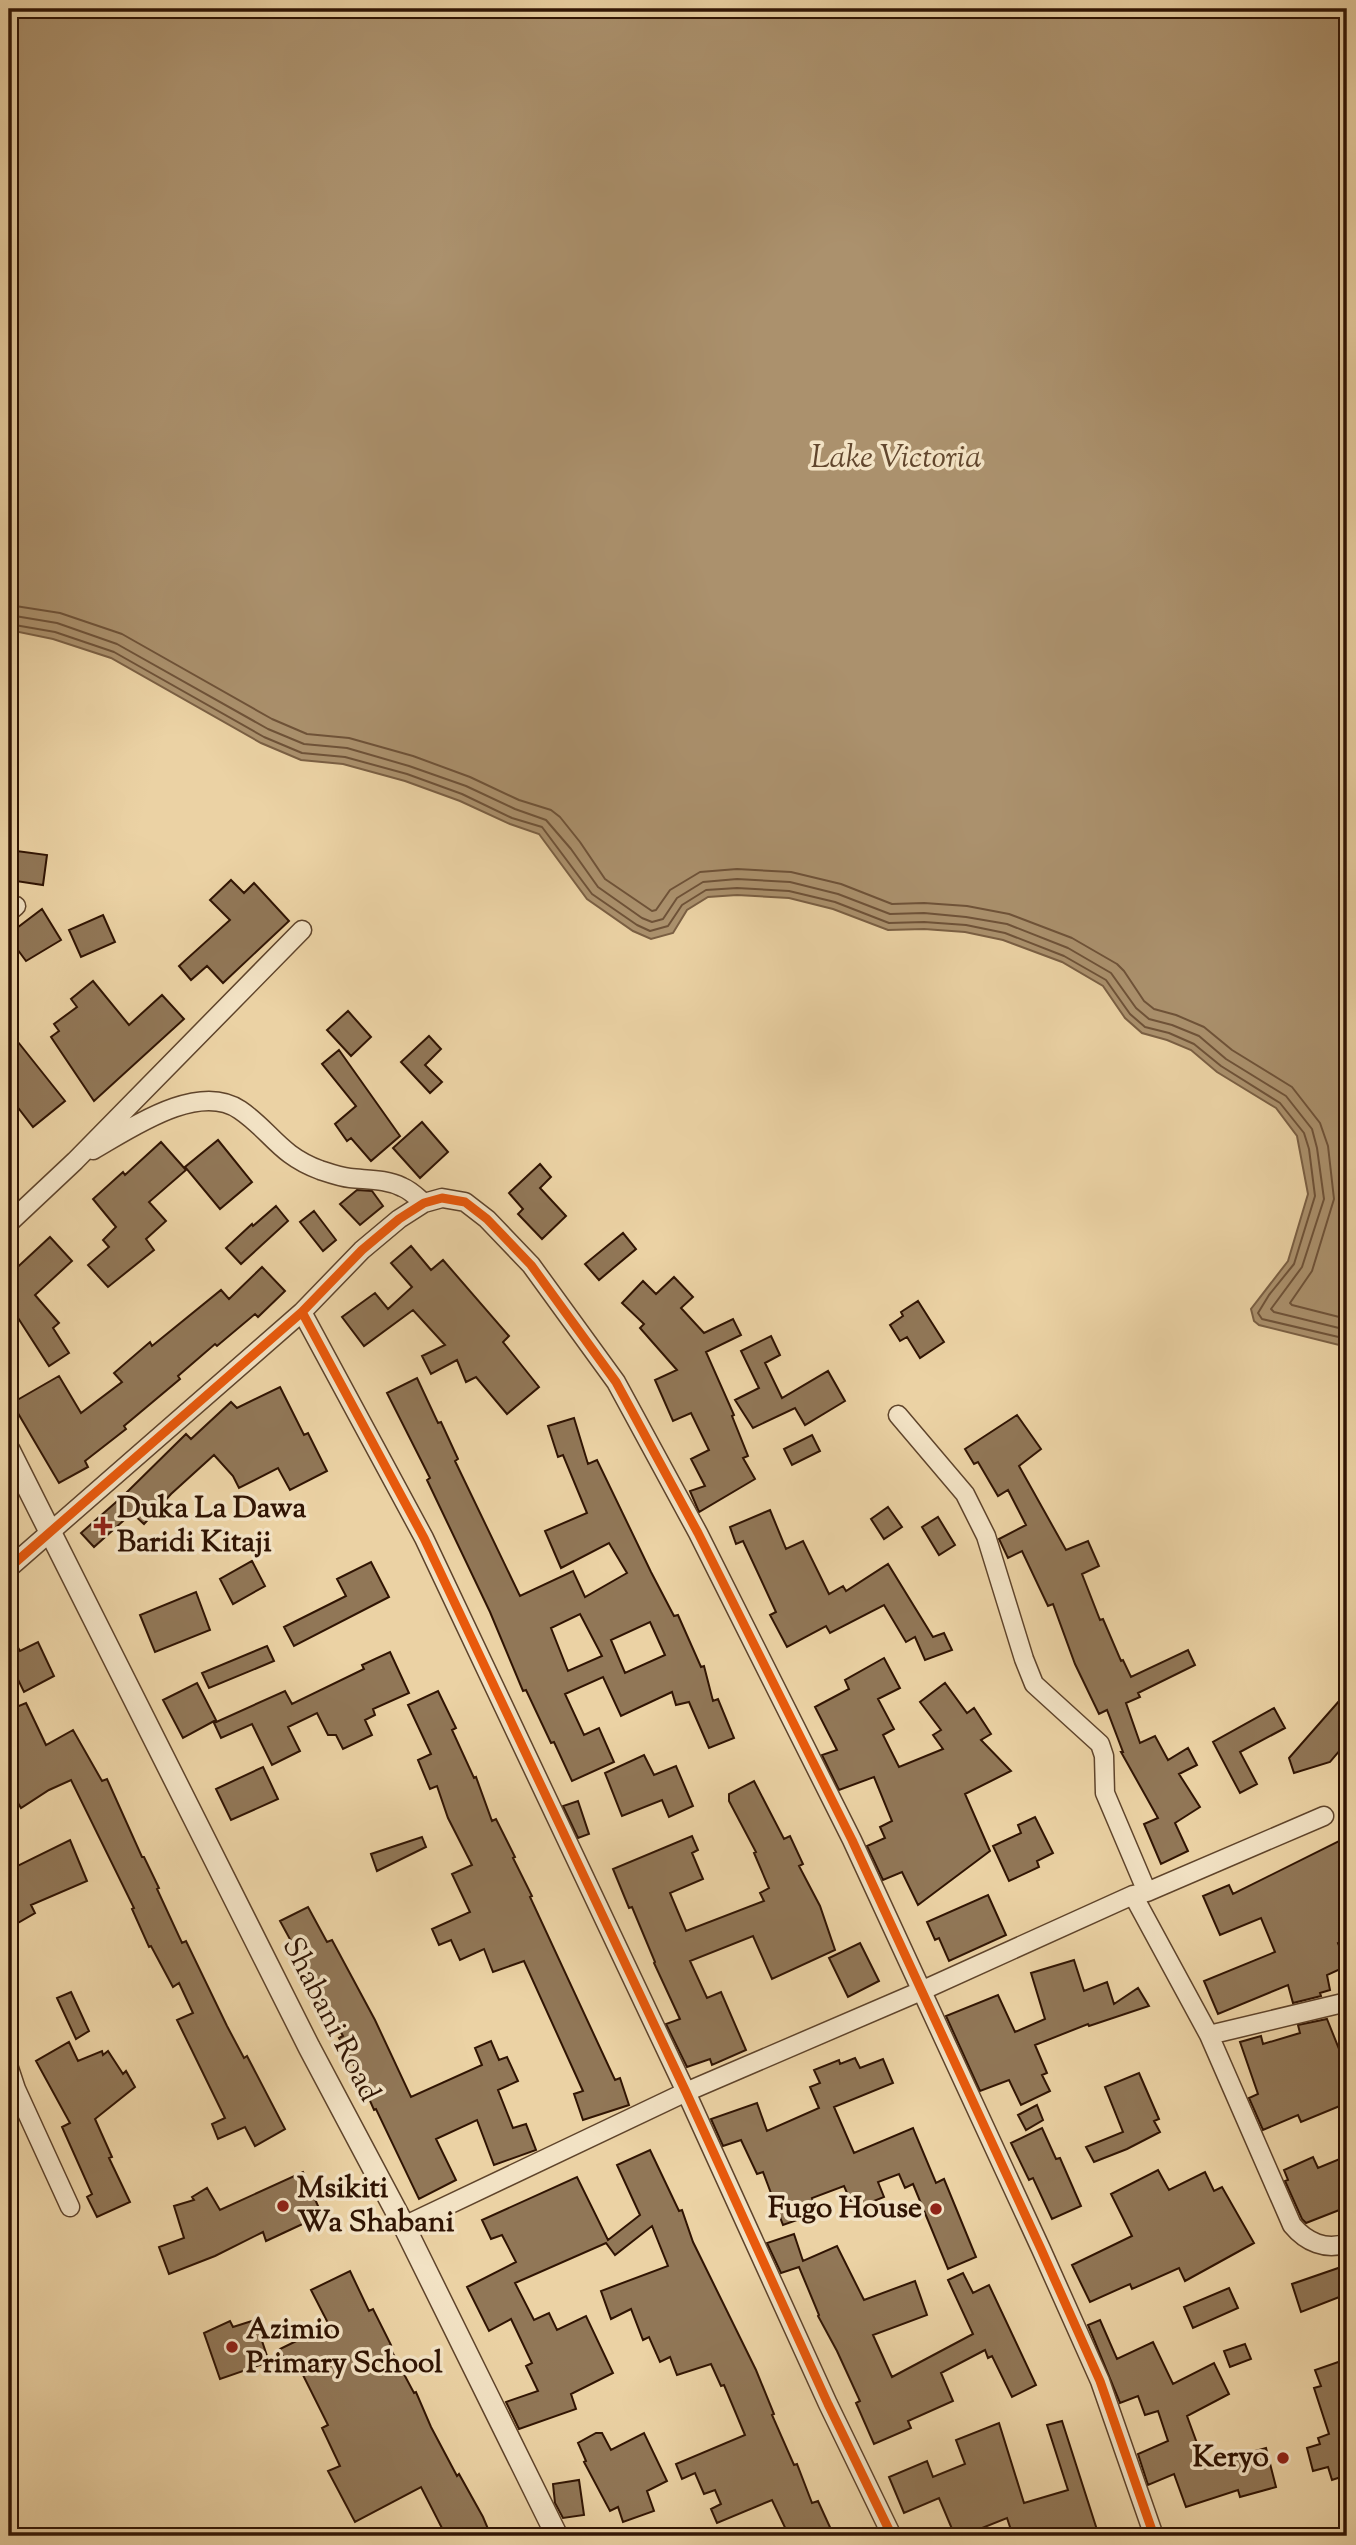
<svg xmlns="http://www.w3.org/2000/svg" width="1356" height="2545" viewBox="0 0 1356 2545" font-family="'Sorts Mill Goudy',serif">
  <style>
    .water { fill: #ab916d; stroke: #7a5f43; stroke-width: 2 }
    .lines { fill: none; stroke-linecap: round; stroke-linejoin: round }
    .shore { stroke: #6e5238; stroke-width: 2 }
    .building { fill: #917757; stroke: #301403; stroke-width: 2; fill-rule: evenodd }
    .minor-casing { stroke: #5f442b; stroke-width: 21 }
    .tertiary-casing { stroke: #5f442b; stroke-width: 24 }
    .minor { stroke: #f2e2c4; stroke-width: 18 }
    .tertiary { stroke: #f2e2c4; stroke-width: 21 }
    .cycleway-casing { stroke: #f2e2c4; stroke-width: 13 }
    .cycleway { stroke: #e8590c; stroke-width: 9 }
    .poi-dot { fill: #8f2418; stroke: #f2e2c4; stroke-width: 2.5 }
    .labels { text-anchor: middle; dominant-baseline: central; stroke-width: 7; stroke-linejoin: round; paint-order: stroke }
    .poi-label { font-size: 30px; font-weight: bold; fill: #301403; stroke: #f2e2c4; text-anchor: start }
    .street-label { font-size: 30px; fill: #301403; stroke: #f2e2c4 }
    .water-label { font-size: 32px; font-style: italic; fill: #61462d; stroke: #f2e2c4 }
  </style>
  <rect width="100%" height="100%" fill="#ebd2a4"/>
  <filter id="stains"><feTurbulence type="fractalNoise" baseFrequency=".00286" numOctaves="4"/><feColorMatrix values="0 0 0 0 .2 0 0 0 0 .09 0 0 0 0 .02 0 0 0 .5 -.17"/></filter>
  <radialGradient id="worn" r=".72"><stop offset=".6" stop-color="#630" stop-opacity="0"/><stop offset="1" stop-color="#630" stop-opacity=".3"/></radialGradient>
  <!-- water -->
  <path class="water" d="M9,9H1347V1347L1259,1325L1254,1321L1251,1309L1288,1261L1308,1194L1297,1136L1276,1108L1217,1072L1191,1050L1167,1040L1142,1033L1125,1018L1103,986L1062,962L1003,940L965,932L924,929L888,930L833,909L789,898L737,895L708,897L687,910L673,933L651,939L633,931L587,899L539,834L510,824L460,801L405,781L343,764L301,760L261,743L111,658L53,639L9,630Z"/>
  <g class="lines">
    <!-- shore -->
    <path class="shore" d="M9,605L60,613L122,634L272,719L307,734L349,738L413,756L470,777L519,800L551,810L560,817L580,842L605,879L652,911L656,910L670,890L700,872L737,869L791,872L841,884L892,904L924,903L967,906L1009,914L1072,938L1117,964L1124,971L1144,1001L1154,1009L1176,1015L1204,1027L1232,1050L1292,1087L1320,1123L1328,1146L1334,1199L1312,1271L1290,1303L1292,1305L1347,1319
      M9,615L57,623L117,644L268,729L304,744L347,748L409,766L466,786L515,809L546,820L571,849L598,887L642,918L652,922L663,919L677,898L703,882L737,879L790,882L838,894L890,914L924,913L966,917L1007,924L1068,948L1111,973L1136,1008L1149,1019L1172,1025L1199,1036L1226,1059L1286,1096L1312,1129L1317,1148L1324,1199L1302,1267L1271,1309L1274,1312L1347,1330
      M9,624L55,632L114,652L264,737L302,753L345,757L407,774L462,794L512,818L542,827L592,894L637,925L650,931L668,926L682,905L706,890L737,888L789,891L835,902L889,923L924,922L966,925L1005,933L1064,956L1106,980L1130,1014L1145,1027L1169,1033L1194,1044L1221,1066L1280,1103L1304,1133L1309,1149L1315,1196L1294,1264L1269,1295L1258,1313L1262,1319L1347,1339"/>
  </g>
  <!-- building -->
  <path class="building" d="M9,850L47,855L43,885L9,880Z
    M231,880L244,893L254,883L289,921L223,983L207,966L191,980L179,966L230,920L210,900Z
    M42,909L61,940L26,961L9,938V934Z
    M103,915L115,942L81,957L69,930Z
    M93,981L129,1025L162,995L184,1019L94,1101L51,1037L59,1031L54,1024L77,1007L71,999Z
    M348,1011L371,1037L351,1056L327,1030Z
    M429,1036L441,1049L425,1065L442,1082L430,1093L401,1062Z
    M18,1042L65,1101L33,1127L9,1096V1049Z
    M339,1050L400,1136L371,1161L351,1138L347,1141L335,1124L356,1106L322,1064Z
    M422,1122L448,1152L420,1178L393,1148Z
    M218,1140L252,1182L220,1209L185,1167Z
    M161,1142L186,1170L149,1202L166,1221L146,1239L154,1250L108,1287L88,1265L109,1247L103,1240L116,1227L93,1199L123,1172L125,1175Z
    M540,1164L551,1177L540,1188L566,1216L542,1239L518,1214L523,1209L509,1193Z
    M357,1190L372,1191L383,1206L360,1225L340,1204Z
    M276,1206L288,1221L241,1264L226,1248L252,1224L253,1226Z
    M314,1211L336,1240L323,1251L300,1222Z
    M623,1233L636,1249L599,1280L585,1264Z
    M50,1237L72,1261L35,1295L59,1323L53,1328L69,1353L49,1366L9,1304V1275Z
    M411,1246L431,1270L443,1260L509,1336L503,1342L539,1387L507,1414L476,1377L466,1382L457,1360L431,1374L422,1356L445,1345L413,1310L364,1346L342,1317L375,1293L388,1309L412,1287L391,1263Z
    M262,1267L285,1291L258,1317L255,1314L217,1346L215,1344L178,1376L180,1379L124,1426L126,1429L85,1461L88,1467L59,1483L12,1403L59,1376L81,1413L122,1382L114,1373L150,1342L152,1346L221,1290L229,1299Z
    M674,1277L693,1297L681,1308L704,1333L733,1319L741,1335L706,1352L734,1415L732,1416L748,1456L743,1458L755,1479L699,1512L690,1491L705,1486L691,1459L709,1450L691,1413L673,1421L655,1380L677,1370L640,1328L644,1324L622,1303L643,1281L656,1294Z
    M918,1301L944,1342L920,1358L907,1337L900,1341L890,1325L903,1316L901,1312Z
    M771,1336L780,1355L765,1363L782,1398L828,1371L845,1401L805,1425L795,1408L753,1428L735,1400L759,1388L741,1351Z
    M417,1378L438,1423L441,1422L458,1459L455,1461L520,1596L573,1571L585,1597L627,1573L609,1543L561,1568L545,1531L587,1513L563,1455L558,1457L548,1426L574,1418L588,1464L597,1460L651,1572L674,1616L678,1615L701,1667L704,1666L713,1701L718,1699L734,1738L709,1748L689,1702L676,1705L672,1692L621,1716L603,1677L565,1694L584,1735L599,1728L614,1762L572,1781L554,1742L551,1743L526,1690L523,1691L490,1612L427,1480L430,1478L387,1393ZM580,1614L602,1656L568,1671L551,1628ZM650,1622L665,1655L625,1673L611,1640Z
    M280,1387L304,1435L308,1433L327,1471L290,1490L278,1468L239,1488L233,1476L214,1455L171,1494L144,1524L132,1513L94,1547L81,1533L123,1496L186,1434L191,1439L231,1402L237,1408Z
    M1017,1415L1041,1449L1019,1466L1066,1550L1088,1541L1099,1566L1082,1574L1100,1620L1103,1619L1121,1661L1123,1660L1131,1677L1188,1650L1195,1665L1138,1693L1140,1697L1126,1703L1140,1743L1155,1736L1168,1760L1188,1748L1197,1765L1179,1774L1200,1807L1175,1823L1188,1851L1161,1864L1144,1824L1158,1818L1121,1752H1123L1107,1710L1099,1714L1075,1664L1053,1604L1048,1606L1022,1551L1008,1558L1000,1541L999,1539L1026,1525L1008,1490L998,1496L978,1462L974,1464L965,1449Z
    M812,1435L820,1451L792,1465L784,1449Z
    M888,1507L902,1527L884,1539L871,1519Z
    M770,1510L786,1549L803,1541L829,1594L843,1586L846,1591L888,1564L933,1637L944,1633L952,1650L925,1660L915,1637L906,1642L884,1605L830,1633L826,1626L787,1647L770,1615L776,1612L743,1541L736,1544L730,1527Z
    M938,1517L955,1545L939,1555L922,1527Z
    M252,1561L265,1586L233,1604L220,1579Z
    M371,1562L389,1597L294,1646L284,1627L346,1596L337,1579Z
    M196,1592L210,1630L155,1652L140,1615Z
    M9,1632L20,1651L38,1642L54,1676L24,1692L9,1661Z
    M267,1646L274,1661L209,1688L202,1673Z
    M390,1652L409,1693L373,1709L375,1715L365,1720L372,1735L343,1749L336,1735H328L317,1713L288,1727L300,1751L272,1765L252,1724L221,1738L214,1723L285,1691L292,1704L364,1669L362,1665Z
    M884,1658L900,1688L878,1699L894,1729L883,1735L899,1767L943,1749L933,1735L941,1730L920,1702L945,1683L967,1713L974,1708L991,1734L981,1740L1011,1771L965,1794L990,1851L918,1905L902,1872L883,1880L867,1846L885,1838L880,1827L892,1821L874,1777L839,1790L822,1755L837,1750L815,1707L849,1689L845,1680Z
    M197,1683L216,1720L183,1738L163,1700Z
    M438,1691L456,1728L452,1730L474,1778L476,1777L492,1821L496,1819L515,1857L513,1858L532,1896L530,1897L615,2080L620,2078L629,2105L583,2120L574,2094L583,2091L524,1961L493,1972L484,1949L460,1960L451,1940L439,1945L432,1929L470,1912L452,1874L472,1865L448,1818L437,1786L430,1789L418,1760L431,1754L408,1705Z
    M1347,1692V1742L1330,1762L1294,1773L1289,1758Z
    M26,1703L46,1745L73,1730L102,1781L107,1779L142,1857H144L159,1888L157,1889L182,1943L186,1941L227,2026L244,2058L247,2056L285,2129L255,2146L245,2127L218,2139L212,2124L225,2118L177,2020L193,2013L179,1983L173,1987L151,1946L149,1947L132,1909L134,1908L71,1780L49,1790L21,1808L9,1788V1710Z
    M1274,1708L1285,1728L1240,1752L1257,1784L1240,1793L1213,1742Z
    M644,1755L654,1775L676,1766L693,1806L669,1817L662,1800L622,1816L605,1773Z
    M263,1767L278,1799L231,1820L216,1789Z
    M754,1781L784,1839L790,1836L803,1864L799,1866L820,1906L835,1950L772,1979L753,1936L690,1961L707,1998L721,1992L746,2050L712,2065L710,2059L687,2067L666,2024L680,2019L654,1963L655,1962L632,1907L629,1908L613,1869L692,1836L698,1850L692,1853L703,1879L670,1893L686,1931L764,1901L760,1893L769,1888L754,1853L756,1852L729,1801V1794Z
    M578,1801L589,1834L578,1838L563,1806Z
    M1035,1817L1053,1853L1037,1861L1039,1867L1009,1881L993,1846L1021,1833L1018,1825Z
    M422,1837L426,1847L377,1871L371,1854Z
    M1347,1837V1940L1338,1943L1347,1966L1327,1975L1330,1990L1320,1993L1321,1996L1293,2003L1288,1985L1218,2014L1204,1981L1275,1952L1261,1918L1220,1935L1203,1896L1229,1885L1233,1894Z
    M70,1840L87,1881L31,1905L35,1913L9,1928V1870Z
    M988,1895L1006,1935L949,1961L939,1938L935,1940L927,1922Z
    M308,1907L327,1942L332,1940L375,2020L411,2097L482,2065L475,2048L491,2041L499,2060L507,2057L518,2081L498,2090L513,2128L526,2124L536,2150L494,2165L477,2120L436,2139L456,2180L419,2199L376,2109L374,2110L356,2069L339,2038L343,2036L280,1921Z
    M860,1943L879,1981L848,1997L829,1958Z
    M1074,1960L1084,1991L1107,1982L1114,2004L1138,1988L1149,2006L1089,2026L1088,2024L1035,2045L1047,2073L1042,2075L1050,2091L1021,2105L1009,2080L980,2091L946,2016L998,1995L1015,2032L1045,2019L1031,1973Z
    M71,1992L89,2031L76,2039L57,1998Z
    M1327,2019L1347,2069V2103L1301,2122L1298,2115L1263,2130L1249,2098L1258,2094L1240,2042L1261,2036L1263,2044L1300,2033L1298,2025Z
    M69,2042L78,2061L102,2051L103,2055L108,2051L123,2074L126,2071L135,2087L95,2119L112,2157L109,2158L130,2202L97,2217L87,2197L92,2194L62,2127L70,2123L36,2061Z
    M855,2058L860,2068L883,2059L893,2083L834,2107L854,2153L913,2128L936,2183L944,2179L976,2257L948,2269L913,2184L905,2188L899,2174L878,2182L884,2197L854,2209L844,2186L812,2198L817,2213L783,2225L763,2172L757,2174L741,2140L723,2146L711,2119L757,2103L767,2131L819,2108L810,2087L820,2083L814,2070L839,2060L840,2064Z
    M1139,2073L1159,2119L1154,2121L1160,2132L1127,2149L1094,2162L1086,2147L1123,2132L1105,2087Z
    M1037,2105L1043,2120L1026,2130L1018,2115Z
    M1042,2128L1056,2159L1060,2158L1081,2206L1052,2219L1033,2178L1029,2180L1011,2143Z
    M650,2150L679,2211L682,2210L693,2242L756,2370L774,2414L772,2415L794,2465L797,2464L812,2503L818,2501L834,2536H789L772,2500L717,2523L711,2509L721,2504L715,2490L704,2494L695,2473L682,2479L676,2464L745,2435L724,2385L721,2386L711,2364L677,2375L670,2357L660,2362L649,2337L643,2340L631,2309L611,2319L601,2291L668,2266L652,2226L615,2255L606,2243L515,2283L534,2320L549,2313L557,2330L586,2316L613,2373L571,2394L576,2409L519,2429L506,2402L538,2391L526,2366L532,2363L511,2319L489,2331L467,2287L516,2262L502,2235L491,2239L482,2220L577,2177L608,2240L640,2215L617,2165Z
    M1347,2156V2207L1306,2223L1302,2219L1285,2181L1288,2180L1284,2170L1313,2157L1318,2168Z
    M1158,2170L1169,2190L1205,2172L1214,2191L1222,2187L1254,2243L1185,2281L1179,2268L1132,2289L1130,2284L1090,2302L1072,2265L1132,2236L1111,2194Z
    M303,2172L322,2215L266,2241L263,2232L215,2256L169,2274L159,2247L184,2238L174,2206L194,2200L192,2197L207,2188L220,2210Z
    M794,2234L803,2261L837,2246L864,2300L915,2281L927,2315L873,2335L892,2377L973,2334L948,2280L963,2273L973,2293L989,2285L1036,2385L1012,2397L992,2356L988,2358L985,2350L941,2373L953,2401L908,2421L911,2428L874,2444L856,2403L860,2401L837,2351L818,2316L819,2315L799,2267L781,2273L767,2243Z
    M1347,2265V2294L1301,2312L1292,2284Z
    M350,2271L369,2311L373,2309L391,2345L389,2346L414,2393L416,2392L431,2427L457,2476L459,2474L483,2517L491,2536H446L421,2487L355,2522L328,2471L340,2466L322,2428L328,2425L299,2367L290,2371L280,2349L329,2325L311,2290Z
    M1229,2288L1238,2308L1193,2328L1184,2307Z
    M255,2320L269,2362L220,2379L204,2333L230,2321L233,2327Z
    M1100,2320L1117,2359L1153,2342L1173,2384L1214,2363L1229,2394L1187,2416L1205,2465L1266,2448L1276,2487L1240,2497L1238,2490L1186,2507L1174,2474L1148,2485L1138,2454L1168,2441L1158,2411L1145,2415L1138,2396L1120,2403L1088,2325Z
    M1245,2344L1251,2359L1230,2367L1224,2351Z
    M1347,2359V2475L1332,2480L1328,2467L1313,2471L1307,2448L1320,2444L1318,2438L1329,2434L1314,2388L1321,2386L1315,2370Z
    M1062,2421L1099,2536H1013L1007,2518L962,2536H955L939,2498L904,2513L889,2477L927,2461L933,2477L965,2464L956,2440L999,2423L1024,2503L1068,2490L1047,2425Z
    M596,2433H602L611,2450L644,2433L667,2481L647,2491L654,2511L623,2522L618,2507L610,2511L584,2462L586,2461L578,2443Z
    M579,2480L584,2515L563,2518L555,2503L553,2484Z"/>
  <g class="lines">
    <!-- minor casing -->
    <g class="minor-casing">
      <path id="minor" d="M9,912L16,906
        M93,1150C130,1129 198,1081 240,1110C271,1131 279,1155 320,1170C329,1173 340,1177 350,1178C368,1180 386,1179 402,1187C410,1190 417,1197 424,1203
        M9,1223L75,1161L302,930
        M302,1312L424,1538L686,2092L828,2404L892,2536
        M898,1415L965,1494L986,1536L1024,1659L1034,1684L1100,1744L1104,1756L1105,1793L1147,1892
        M9,1568L302,1312L362,1250L399,1219L424,1203L442,1198L465,1202L487,1219L531,1265L616,1382L698,1533L852,1840L1041,2249L1100,2381L1154,2536
        M1133,1895L1209,2035L1292,2225C1306,2242 1326,2251 1347,2243
        M1209,2035L1347,2002
        M9,2068L16,2089L70,2207
        M404,2226L686,2092L921,1991L1133,1895L1147,1892L1324,1816"/>
    </g>
    <!-- tertiary casing -->
    <g class="tertiary-casing">
      <path id="tertiary" d="M9,1450L309,2047L404,2226L557,2536"/>
    </g>
    <!-- minor -->
    <use href="#minor" class="minor"/>
    <!-- tertiary -->
    <use href="#tertiary" class="tertiary"/>
    <!-- cycleway casing -->
    <g class="cycleway-casing">
      <path id="cycleway" d="M302,1312L424,1538L686,2092L828,2404L892,2536
        M9,1568L302,1312L362,1250L399,1219L424,1203L442,1198L465,1202L487,1219L531,1265L616,1382L698,1533L852,1840L1041,2249L1100,2381L1154,2536"/>
    </g>
    <!-- cycleway -->
    <use href="#cycleway" class="cycleway"/>
  </g>
  <!-- markers -->
  <g class="poi-dot">
    <path d="M99.5 1515.5h7v7h7v7h-7v7h-7v-7h-7v-7h7z"/>
    <circle cx="283" cy="2206" r="7"/>
    <circle cx="936" cy="2209" r="7"/>
    <circle cx="232" cy="2347" r="7"/>
    <circle cx="1283" cy="2458" r="7"/>
  </g>
  <g class="labels">
    <!-- poi labels -->
    <g class="poi-label">
      <text x="117" y="1509">Duka La Dawa<tspan x="117" dy="34">Baridi Kitaji</tspan></text>
      <text x="297" y="2189">Msikiti<tspan x="297" dy="34">Wa Shabani</tspan></text>
      <text x="922" y="2209" text-anchor="end">Fugo House</text>
      <text x="246" y="2330">Azimio<tspan x="246" dy="34">Primary School</tspan></text>
      <text x="1269" y="2458" text-anchor="end">Keryo</text>
    </g>
    <!-- street labels -->
    <g class="street-label">
      <text transform="translate(330 2020) rotate(63)">Shabani Road</text>
    </g>
    <!-- water labels -->
    <g class="water-label">
      <text x="896" y="459">Lake Victoria</text>
    </g>
  </g>
  <!-- margin -->
  <rect width="1356" height="2545" fill="none" stroke="#ebd2a4" stroke-width="35"/>
  <rect x="10" y="10" width="1335" height="2524" fill="none" stroke="#301403" stroke-width="3.5"/>
  <rect x="18" y="18" width="1321" height="2510" fill="none" stroke="#301403" stroke-width="2"/>
  <rect width="100%" height="100%" filter="url(#stains)"/>
  <rect width="100%" height="100%" fill="url(#worn)"/>
</svg>
